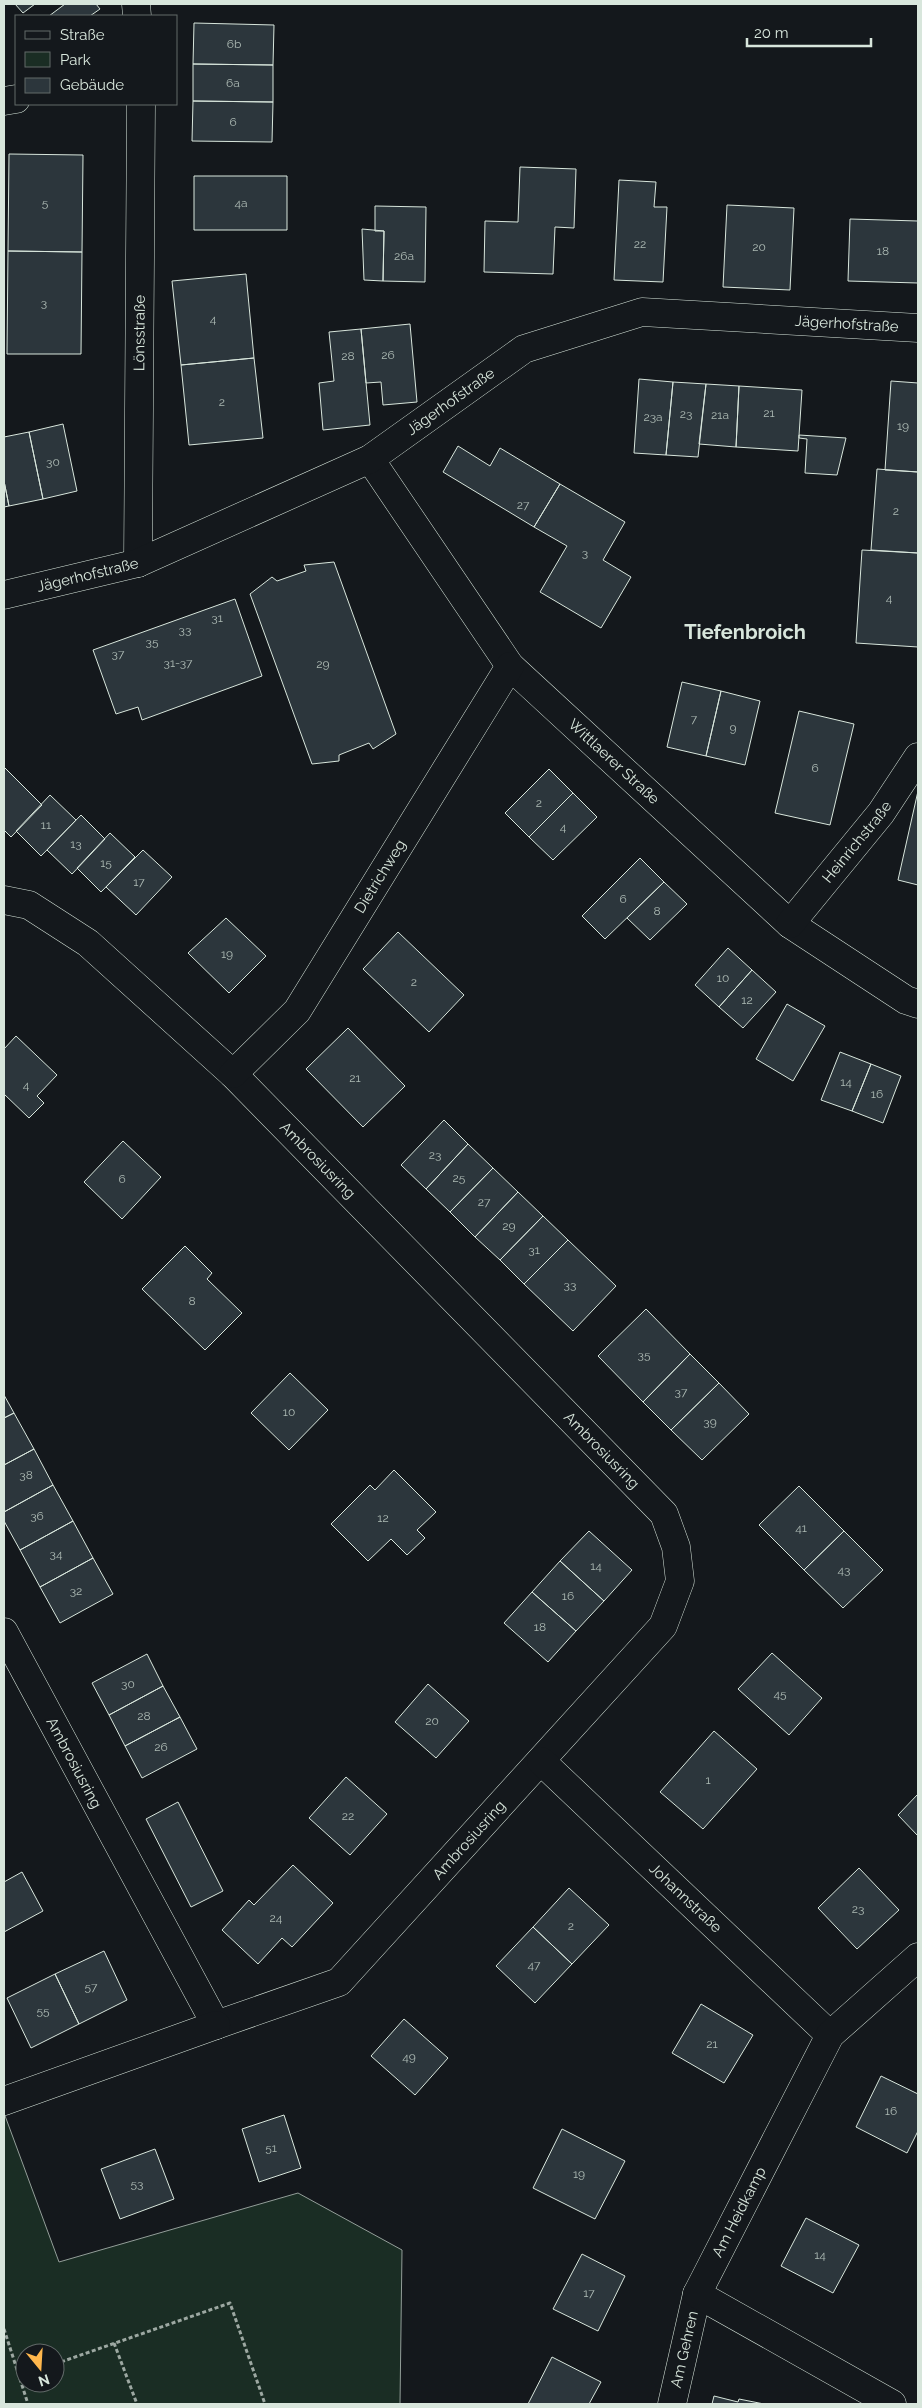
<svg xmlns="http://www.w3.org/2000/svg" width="922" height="2408" viewBox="0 0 922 2408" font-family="Raleway,sans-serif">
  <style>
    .green { fill: #1a2d24; stroke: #939e99; fill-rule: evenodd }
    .building { fill: #2c363c; stroke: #d8e6dc }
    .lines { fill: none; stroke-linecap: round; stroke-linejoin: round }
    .minor-casing { stroke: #d8e6dc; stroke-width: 29 }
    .tertiary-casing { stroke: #d8e6dc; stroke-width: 29 }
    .path { stroke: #9da8a2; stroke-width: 3; stroke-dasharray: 4 2.5; stroke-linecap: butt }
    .minor { stroke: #14181c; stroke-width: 28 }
    .tertiary { stroke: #14181c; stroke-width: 28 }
    .labels { text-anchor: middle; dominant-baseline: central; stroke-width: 4; stroke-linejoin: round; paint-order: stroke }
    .number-label { font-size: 12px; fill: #adbab4 }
    .street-label { font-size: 15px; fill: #d8e6dc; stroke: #14181c }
    .district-label { font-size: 20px; font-weight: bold; fill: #d8e6dc; stroke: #14181c }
  </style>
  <rect width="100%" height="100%" fill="#14181c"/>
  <!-- green -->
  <path class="green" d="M4,2113L59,2262L298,2193L402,2250L400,2404H4ZM25,2353H55V2383H25Z"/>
  <!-- building -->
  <path class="building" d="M15,4H35L23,13Z
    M65,4H96L100,9L90,16H49Z
    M194,23L274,25L273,65L193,64Z
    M193,64L273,65V102L193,101Z
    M193,101L273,102L272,142L192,141Z
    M9,154L83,155L82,252L8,251Z
    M520,167L576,169L574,228L555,227L553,274L484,272L485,221L518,222Z
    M194,176H287V230H194Z
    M619,180L656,182L654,207H667L663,282L614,280Z
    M727,205L794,208L790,290L723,287Z
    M375,206L426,207L425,282L383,281L384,231H375Z
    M850,219L918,221V283L848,281Z
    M362,229L384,231L383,281L364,280Z
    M8,251L82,252L81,354H7Z
    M246,274L254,358L181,365L172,281Z
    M410,324L417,402L383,405L381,382L366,383L361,329Z
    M361,329L370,425L323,430L319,383L334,381L329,332Z
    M254,358L263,438L189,445L181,365Z
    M639,379L673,382L666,455L634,453Z
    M891,381L918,383V472L885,470Z
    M673,382L706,384L698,457L666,455Z
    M706,384L739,386L736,447L699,444Z
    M739,386L802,390L798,451L736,447Z
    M63,424L77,491L43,499L29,432Z
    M29,432L43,499L9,506L4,481V437Z
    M799,435L846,438L837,475L805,473L807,439L799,438Z
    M458,446L490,466L500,448L560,484L534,527L443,472Z
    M877,469L918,472V553L871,550Z
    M4,481L9,506L4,507Z
    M560,484L625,522L603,560L631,577L601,628L540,592L567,546L534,527Z
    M862,550L918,553V647L856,643Z
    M334,562L396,734L373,749L369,743L339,755V761L312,764L250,594L272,577L277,581L306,571L304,565Z
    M235,599L262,676L142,720L138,707L116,714L93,650Z
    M682,682L721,691L706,756L667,747Z
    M721,691L760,701L745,765L706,756Z
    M799,711L854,724L830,825L775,813Z
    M4,767L42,805L11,837L4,830Z
    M549,769L573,793L529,837L505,813Z
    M918,791V885L898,880Z
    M573,793L597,817L553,860L529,837Z
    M50,795L76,820L41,856L16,831Z
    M81,815L105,839L72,874L47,850Z
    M110,833L135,857L101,892L77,868Z
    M143,850L172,877L136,915L106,887Z
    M640,858L664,882L605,939L582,916Z
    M664,882L687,904L650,940L627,918Z
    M226,918L266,956L229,993L188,953Z
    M398,932L464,995L429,1032L363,969Z
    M728,948L752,970L719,1007L695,985Z
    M752,970L776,992L743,1028L719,1007Z
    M787,1004L825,1026L793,1081L756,1059Z
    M348,1028L405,1086L363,1127L306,1069Z
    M16,1036L57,1075L37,1096L44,1103L29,1118L4,1094V1049Z
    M840,1052L871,1064L852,1111L821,1100Z
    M871,1064L901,1076L883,1123L852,1111Z
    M444,1120L468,1144L426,1189L401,1165Z
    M123,1141L161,1177L122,1219L84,1182Z
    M468,1144L493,1168L450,1212L426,1189Z
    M493,1168L518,1192L475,1237L450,1212Z
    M518,1192L543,1216L500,1260L475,1237Z
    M543,1216L568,1240L524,1284L500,1260Z
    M568,1240L616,1286L573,1331L524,1284Z
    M185,1246L212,1273L207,1279L242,1313L205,1350L142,1289Z
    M646,1309L690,1354L643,1402L598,1356Z
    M690,1354L719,1383L671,1430L643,1402Z
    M290,1373L328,1410L289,1450L251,1413Z
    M719,1383L749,1414L702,1460L671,1430Z
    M4,1395L14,1413L4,1418Z
    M14,1413L34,1449L4,1465V1418Z
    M34,1449L53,1485L4,1512V1465Z
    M394,1470L436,1512L417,1530L425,1538L407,1555L391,1539L368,1561L331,1524L370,1485L375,1490Z
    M53,1485L73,1521L20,1550L4,1521V1512Z
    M799,1486L844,1531L804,1570L759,1525Z
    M73,1521L93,1558L40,1587L20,1550Z
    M589,1531L632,1570L604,1601L560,1561Z
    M844,1531L883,1570L843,1608L804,1570Z
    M93,1558L113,1594L60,1623L40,1587Z
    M560,1561L604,1601L576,1631L532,1592Z
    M532,1592L576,1631L548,1662L504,1623Z
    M772,1653L822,1698L789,1735L738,1689Z
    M147,1654L163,1686L109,1715L92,1683Z
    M428,1684L469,1721L436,1758L395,1722Z
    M163,1686L180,1717L125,1746L109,1715Z
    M180,1717L197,1749L142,1778L125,1746Z
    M714,1731L757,1769L703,1829L660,1792Z
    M346,1777L387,1814L350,1855L309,1818Z
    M918,1794V1836L898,1815Z
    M178,1802L223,1891L191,1907L146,1819Z
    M293,1865L333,1903L292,1947L282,1938L258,1964L222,1930L249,1900L254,1905Z
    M859,1868L899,1910L857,1949L818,1908Z
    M22,1872L43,1911L4,1932V1882Z
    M569,1888L609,1925L572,1964L533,1927Z
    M533,1927L572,1964L535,2003L496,1966Z
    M104,1951L127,2000L79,2024L55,1974Z
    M55,1974L79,2024L31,2048L7,1998Z
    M701,2004L753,2035L724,2083L672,2053Z
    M404,2019L448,2058L415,2095L371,2056Z
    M881,2076L918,2094V2131L907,2153L856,2127Z
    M284,2115L301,2168L259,2182L242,2129Z
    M562,2129L625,2161L595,2219L533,2188Z
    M155,2149L174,2199L120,2219L101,2169Z
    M806,2218L859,2245L833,2293L781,2266Z
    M582,2254L625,2276L598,2331L553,2309Z
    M552,2357L601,2382L589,2404H528Z
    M714,2396L738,2402L739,2399L764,2404H712Z"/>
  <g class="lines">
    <!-- minor casing -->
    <g class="minor-casing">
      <g id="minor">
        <path d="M136,4L137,16"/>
        <path d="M4,101L16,99"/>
        <path id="s1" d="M370,459L510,666L790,924L906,1000L918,1004"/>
        <path id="s2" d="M138,563L141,104"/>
        <path id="s3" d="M4,900L29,905L88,943L233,1074L664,1514L676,1547L680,1581L663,1626L339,1982L216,2025L4,1632"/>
        <path id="s4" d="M790,924L881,813L918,757"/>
        <path id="s5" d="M233,1074L297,1011L510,666"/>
        <path id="s6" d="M541,1761L830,2035"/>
        <path d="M4,2101L216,2025"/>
        <path id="s7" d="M672,2404L697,2294"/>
        <path id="s8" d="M892,2404L697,2294L830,2035L918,1957"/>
      </g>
    </g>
    <!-- tertiary casing -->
    <g class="tertiary-casing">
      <g id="tertiary">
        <path id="s9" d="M4,595L138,563L370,459L524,349L642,312L918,328"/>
      </g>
    </g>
    <!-- path -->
    <path class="path" d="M4,2329L28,2404
      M114,2343L137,2404
      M55,2364L230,2303L265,2404"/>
    <!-- minor -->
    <use href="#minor" class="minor"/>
    <!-- tertiary -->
    <use href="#tertiary" class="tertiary"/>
  </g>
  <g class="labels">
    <!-- number labels -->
    <g class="number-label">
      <text x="234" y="44">6b</text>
      <text x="233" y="83">6a</text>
      <text x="233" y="122">6</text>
      <text x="45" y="203">5</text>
      <text x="241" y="203">4a</text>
      <text x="640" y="244">22</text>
      <text x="759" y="247">20</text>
      <text x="883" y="251">18</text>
      <text x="404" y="256">26a</text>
      <text x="44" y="303">3</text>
      <text x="213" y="319">4</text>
      <text x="388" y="355">26</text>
      <text x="348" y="356">28</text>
      <text x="222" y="402">2</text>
      <text x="769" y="413">21</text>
      <text x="686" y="414">23</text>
      <text x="720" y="415">21a</text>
      <text x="653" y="417">23a</text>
      <text x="903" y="426">19</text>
      <text x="53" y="462">30</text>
      <text x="523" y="505">27</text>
      <text x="896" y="511">2</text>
      <text x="585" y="553">3</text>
      <text x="889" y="598">4</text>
      <text x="217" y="618">31</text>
      <text x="185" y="630">33</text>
      <text x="152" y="642">35</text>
      <text x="118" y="654">37</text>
      <text x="178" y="663">31-37</text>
      <text x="323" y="664">29</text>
      <text x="694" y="719">7</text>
      <text x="733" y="728">9</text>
      <text x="815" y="768">6</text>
      <text x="539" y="803">2</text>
      <text x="46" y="825">11</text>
      <text x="563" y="827">4</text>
      <text x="76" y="844">13</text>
      <text x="106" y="863">15</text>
      <text x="139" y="882">17</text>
      <text x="623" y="899">6</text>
      <text x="657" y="911">8</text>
      <text x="227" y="954">19</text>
      <text x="723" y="978">10</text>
      <text x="414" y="982">2</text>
      <text x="747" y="1000">12</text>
      <text x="355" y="1078">21</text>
      <text x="846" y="1082">14</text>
      <text x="26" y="1085">4</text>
      <text x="877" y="1094">16</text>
      <text x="435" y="1155">23</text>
      <text x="459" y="1178">25</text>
      <text x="122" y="1179">6</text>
      <text x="484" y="1202">27</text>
      <text x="509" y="1226">29</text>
      <text x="534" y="1250">31</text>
      <text x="570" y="1285">33</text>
      <text x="192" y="1301">8</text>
      <text x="644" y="1355">35</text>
      <text x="681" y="1392">37</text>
      <text x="289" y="1412">10</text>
      <text x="710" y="1422">39</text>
      <text x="26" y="1475">38</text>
      <text x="37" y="1516">36</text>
      <text x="383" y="1518">12</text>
      <text x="801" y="1528">41</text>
      <text x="56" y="1554">34</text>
      <text x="596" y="1566">14</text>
      <text x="844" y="1570">43</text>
      <text x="76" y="1591">32</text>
      <text x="568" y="1596">16</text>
      <text x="540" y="1627">18</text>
      <text x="128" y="1684">30</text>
      <text x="780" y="1694">45</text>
      <text x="144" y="1716">28</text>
      <text x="432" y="1721">20</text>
      <text x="161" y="1747">26</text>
      <text x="708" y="1780">1</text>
      <text x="348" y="1816">22</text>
      <text x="858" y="1909">23</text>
      <text x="276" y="1918">24</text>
      <text x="571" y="1926">2</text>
      <text x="534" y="1965">47</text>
      <text x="91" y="1987">57</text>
      <text x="43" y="2011">55</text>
      <text x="712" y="2044">21</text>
      <text x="409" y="2057">49</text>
      <text x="891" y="2111">16</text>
      <text x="271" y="2148">51</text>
      <text x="579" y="2174">19</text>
      <text x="137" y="2184">53</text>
      <text x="820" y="2255">14</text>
      <text x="589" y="2293">17</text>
    </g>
    <!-- street labels -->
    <g class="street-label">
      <text stroke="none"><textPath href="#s9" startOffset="910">Jägerhofstraße</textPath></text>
      <text stroke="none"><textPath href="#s2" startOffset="230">Lönsstraße</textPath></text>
      <text stroke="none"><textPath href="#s9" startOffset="491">Jägerhofstraße</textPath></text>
      <text stroke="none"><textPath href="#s9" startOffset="86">Jägerhofstraße</textPath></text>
      <text stroke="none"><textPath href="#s1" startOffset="391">Wittlaerer Straße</textPath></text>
      <text stroke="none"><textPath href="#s4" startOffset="106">Heinrichstraße</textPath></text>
      <text stroke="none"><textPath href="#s5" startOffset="248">Dietrichweg</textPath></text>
      <text stroke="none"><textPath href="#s3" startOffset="412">Ambrosiusring</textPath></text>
      <text stroke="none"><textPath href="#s3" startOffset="818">Ambrosiusring</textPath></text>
      <text transform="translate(74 1763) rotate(62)">Ambrosiusring</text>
      <text transform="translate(469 1840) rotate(-48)">Ambrosiusring</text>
      <text stroke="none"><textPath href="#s6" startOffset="199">Johannstraße</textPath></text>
      <text stroke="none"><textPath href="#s8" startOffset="316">Am Heidkamp</textPath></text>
      <text stroke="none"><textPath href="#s7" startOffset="56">Am Gehren</textPath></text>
    </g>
    <!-- district labels -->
    <g class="district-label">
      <text x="745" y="632">Tiefenbroich</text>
    </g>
  </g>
  <!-- border -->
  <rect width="922" height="2408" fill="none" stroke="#d8e6dc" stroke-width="10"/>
  <!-- legend -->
  <rect x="15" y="15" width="162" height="90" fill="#14181c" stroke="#626a69"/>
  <rect x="25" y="31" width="25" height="8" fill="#14181c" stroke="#626a69"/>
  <text x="60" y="40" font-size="15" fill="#d8e6dc">Straße</text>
  <rect x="25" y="52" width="25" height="15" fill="#1a2d24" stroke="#626a69"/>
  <text x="60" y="65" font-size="15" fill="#d8e6dc">Park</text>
  <rect x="25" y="78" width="25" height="15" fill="#2c363c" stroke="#626a69"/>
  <text x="60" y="90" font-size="15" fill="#d8e6dc">Gebäude</text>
  <!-- north arrow -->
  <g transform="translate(40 2368) rotate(162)"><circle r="24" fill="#14181c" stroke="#626a69"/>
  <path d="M0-4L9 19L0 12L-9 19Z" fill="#ffb74d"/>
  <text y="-8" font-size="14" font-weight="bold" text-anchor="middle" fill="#d8e6dc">N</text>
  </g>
  <!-- scale -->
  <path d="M747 38v8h124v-8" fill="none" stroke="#d8e6dc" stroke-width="2.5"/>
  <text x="754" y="38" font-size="15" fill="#d8e6dc" stroke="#14181c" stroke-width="4" paint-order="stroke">20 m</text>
</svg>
